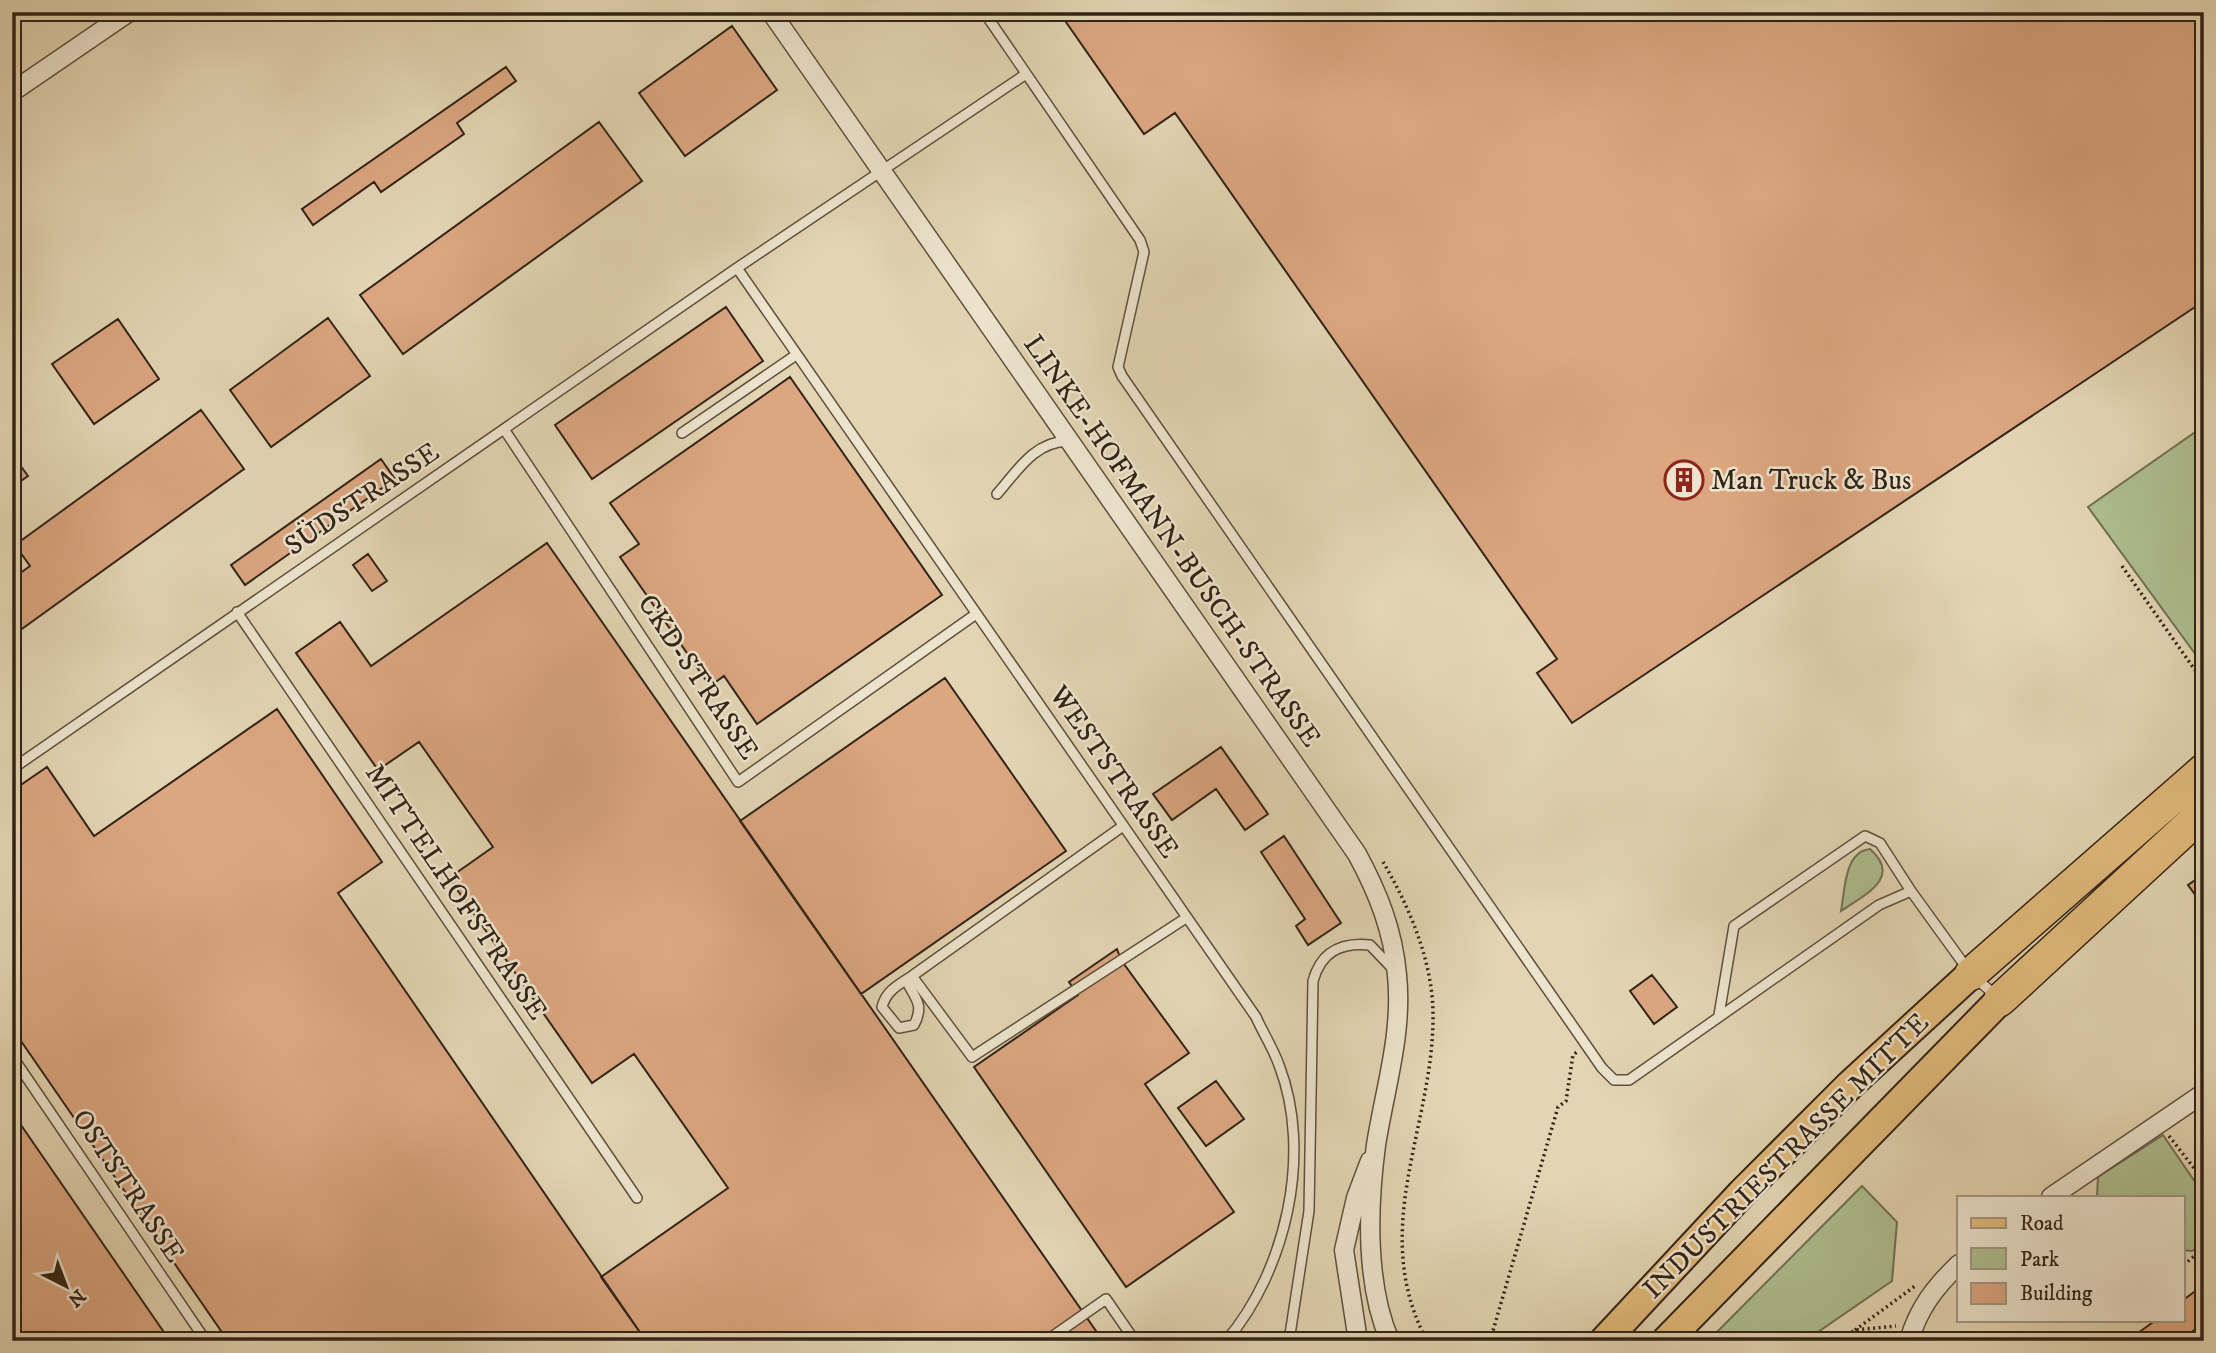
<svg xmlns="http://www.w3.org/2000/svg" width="2216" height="1353" viewBox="0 0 2216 1353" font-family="'IM FELL DW Pica',serif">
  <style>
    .green { fill: #aebe90; stroke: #707053; stroke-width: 2 }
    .building { fill: #dba680; stroke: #312316; stroke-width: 2 }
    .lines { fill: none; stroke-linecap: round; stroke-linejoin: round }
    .lane-casing { stroke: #5e503d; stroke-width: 12 }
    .street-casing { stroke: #5e503d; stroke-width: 21 }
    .primary-casing { stroke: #312316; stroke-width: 32 }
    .highway-casing { stroke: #312316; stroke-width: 35 }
    .path { stroke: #312316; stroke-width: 3.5; stroke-dasharray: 2 3.5; stroke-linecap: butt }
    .lane { stroke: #ede4ce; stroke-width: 9 }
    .street { stroke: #ede4ce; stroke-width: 18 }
    .primary { stroke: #e2ba7a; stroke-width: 28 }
    .highway { stroke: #e2ba7a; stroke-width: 32 }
    .labels { text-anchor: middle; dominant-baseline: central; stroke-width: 5; stroke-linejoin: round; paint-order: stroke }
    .poi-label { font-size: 28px; fill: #312316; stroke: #ede4ce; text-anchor: start }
    .street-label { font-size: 28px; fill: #312316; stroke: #ede4ce }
  </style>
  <rect width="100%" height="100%" fill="#e3d5b3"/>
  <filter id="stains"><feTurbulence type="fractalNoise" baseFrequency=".00286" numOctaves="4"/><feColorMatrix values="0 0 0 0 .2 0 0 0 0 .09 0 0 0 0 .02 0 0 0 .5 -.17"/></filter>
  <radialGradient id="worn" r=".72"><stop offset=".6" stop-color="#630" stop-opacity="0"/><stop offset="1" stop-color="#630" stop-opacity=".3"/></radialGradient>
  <!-- green -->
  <path class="green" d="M2204,426V666L2088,507Z
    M1870,849C1903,878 1864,895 1841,911C1845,890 1844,852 1870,849Z
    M2163,1135L2204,1195V1243L2192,1251L2183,1250V1197H2097L2098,1177Z
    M1862,1186L1897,1222L1892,1281L1805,1341H1708Z"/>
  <!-- building -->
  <path class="building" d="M1059,12H2204V301L1572,723L1537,673L1557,659L1175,113L1144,134Z
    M732,26L777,90L685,156L639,93Z
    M506,67L516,81L457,123L464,134L381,192L374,182L313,225L302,209Z
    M599,122L642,181L403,354L360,295Z
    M726,307L763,361L592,479L555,425Z
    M328,318L370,376L271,447L230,390Z
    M118,319L159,379L94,424L52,364Z
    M790,377L942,595L757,724L724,676L710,686L620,557L639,544L610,503Z
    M201,410L244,469L12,636V579L30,566L15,545Z
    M12,454L28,476L12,487Z
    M381,459L395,479L245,585L231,565Z
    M547,543L1103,1341H646L601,1277L728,1188L634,1054L592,1083L449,878L493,847L419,742L378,770L296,653L340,622L371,666Z
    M368,554L387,581L372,591L353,565Z
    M945,678L1066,851L861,994L740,821Z
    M277,709L382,862L338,893L646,1341H228L12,1028V791L47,767L94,836Z
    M1221,747L1268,814L1245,830L1216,789L1172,820L1153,794Z
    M1284,836L1341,923L1308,945L1296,926L1305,919L1261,852Z
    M2204,874V907L2188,885Z
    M1117,949L1121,960L1189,1053L1145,1084L1234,1212L1126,1287L974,1067L1078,995L1069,982Z
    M1652,975L1677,1007L1654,1024L1630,991Z
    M1216,1081L1244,1119L1206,1146L1178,1108Z
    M12,1112L170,1341H12Z
    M2204,1285V1323L2179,1341H2127L2156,1320H2183V1300Z"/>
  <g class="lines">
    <!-- lane casing -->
    <g class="lane-casing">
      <path id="lane" d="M984,12L1140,240L1144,252L1118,367L1122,376L1602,1068L1614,1080H1629L1879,905L1911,891L1971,974L1996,996
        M737,268L1256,1017C1263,1033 1273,1048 1279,1065C1313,1153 1286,1271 1226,1341
        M504,429L738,782L976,614
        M682,433L796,355
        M997,494C1018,470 1034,442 1068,441
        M237,612L637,1198
        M12,769L737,268L1026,74
        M1123,826L912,976L972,1057L1186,918
        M912,976L909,986C918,1001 923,1008 914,1025L899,1028L882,1007C886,991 898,985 912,976Z
        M1719,1015L1734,926L1865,836L1880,843L1911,891
        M12,1056L206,1341
        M1046,1341L1106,1299L1135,1341
        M1289,1341L1309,1211L1313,981C1321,952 1340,942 1370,945L1392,968"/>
    </g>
    <!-- street casing -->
    <g class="street-casing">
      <path id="street" d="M771,12L1357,854C1378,893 1393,930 1397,975C1403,1033 1385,1088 1376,1145C1368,1205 1365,1284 1390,1341
        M12,92L129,12
        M2051,1197L2204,1093
        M1358,1341L1344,1250L1356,1198L1370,1161
        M1909,1341C1918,1309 1935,1287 1959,1264"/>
    </g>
    <!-- primary casing -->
    <g class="primary-casing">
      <path id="primary" d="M1604,1341L1742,1193L1850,1085L1971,974
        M1666,1341L2000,1000"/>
    </g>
    <!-- highway casing -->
    <g class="highway-casing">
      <path id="highway" d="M1971,974L2204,770
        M2000,1000L2204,812"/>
    </g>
    <!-- path -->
    <path class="path" d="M2122,566L2204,683
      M1383,862C1409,906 1432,960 1433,1012C1435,1125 1367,1228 1427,1341
      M2169,1136L2204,1181
      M2183,1262L2186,1263L2204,1248
      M1855,1330L1915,1286
      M1490,1341L1558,1107L1566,1101L1573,1055L1578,1051
      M1838,1341L1855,1330L1896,1326"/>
    <!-- lane -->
    <use href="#lane" class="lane"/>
    <!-- street -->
    <use href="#street" class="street"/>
    <!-- primary -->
    <use href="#primary" class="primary"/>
    <!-- highway -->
    <use href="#highway" class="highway"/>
  </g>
  <!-- icons -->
  <defs>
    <g id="building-ring" transform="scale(2.0125)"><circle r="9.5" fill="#ede4ce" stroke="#8f2418" stroke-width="1.5"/><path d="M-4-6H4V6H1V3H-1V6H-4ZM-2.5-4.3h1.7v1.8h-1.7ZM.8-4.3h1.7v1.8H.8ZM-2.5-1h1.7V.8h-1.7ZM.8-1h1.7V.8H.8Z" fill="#8f2418"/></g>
  </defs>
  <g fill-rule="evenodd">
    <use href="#building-ring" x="1684" y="480"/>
  </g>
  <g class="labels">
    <!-- poi labels -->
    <g class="poi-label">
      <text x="1711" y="480">Man Truck &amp; Bus</text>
    </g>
    <!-- street labels -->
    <g class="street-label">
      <text transform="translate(362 499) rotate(-34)">SÜDSTRASSE</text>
      <text transform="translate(1172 541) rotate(55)">LINKE-HOFMANN-BUSCH-STRASSE</text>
      <text transform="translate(698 677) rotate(56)">CKD-STRASSE</text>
      <text transform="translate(1114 772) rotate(55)">WESTSTRASSE</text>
      <text transform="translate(456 892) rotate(56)">MITTELHOFSTRASSE</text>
      <text transform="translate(1786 1156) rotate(-45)">INDUSTRIESTRASSE MITTE</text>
      <text transform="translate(128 1186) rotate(56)">OSTSTRASSE</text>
    </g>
  </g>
  <!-- margin -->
  <rect width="2216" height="1353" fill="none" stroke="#e3d5b3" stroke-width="42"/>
  <rect x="14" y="14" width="2188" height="1325" fill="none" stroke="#312316" stroke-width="3.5"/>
  <rect x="21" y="21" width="2174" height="1311" fill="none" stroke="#312316" stroke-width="2"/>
  <!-- legend -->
  <rect x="1957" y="1196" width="228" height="126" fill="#ede4ce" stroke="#a29784" stroke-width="2"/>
  <rect x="1971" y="1218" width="35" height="10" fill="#e2ba7a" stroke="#a29784" stroke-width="2"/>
  <text x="2020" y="1230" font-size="21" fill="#312316">Road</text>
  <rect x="1971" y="1248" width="35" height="21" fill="#aebe90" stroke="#a29784" stroke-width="2"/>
  <text x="2020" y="1266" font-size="21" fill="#312316">Park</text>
  <rect x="1971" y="1283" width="35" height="21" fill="#dba680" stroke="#a29784" stroke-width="2"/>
  <text x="2020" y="1300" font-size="21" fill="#312316">Building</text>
  <!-- north arrow -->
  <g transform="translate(66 1286) rotate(138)" stroke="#ede4ce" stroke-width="5" paint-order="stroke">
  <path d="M0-5L12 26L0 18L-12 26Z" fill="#312316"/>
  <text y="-10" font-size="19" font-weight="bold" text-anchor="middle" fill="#312316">N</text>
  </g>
  <rect width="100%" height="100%" filter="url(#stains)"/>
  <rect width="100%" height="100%" fill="url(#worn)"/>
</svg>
